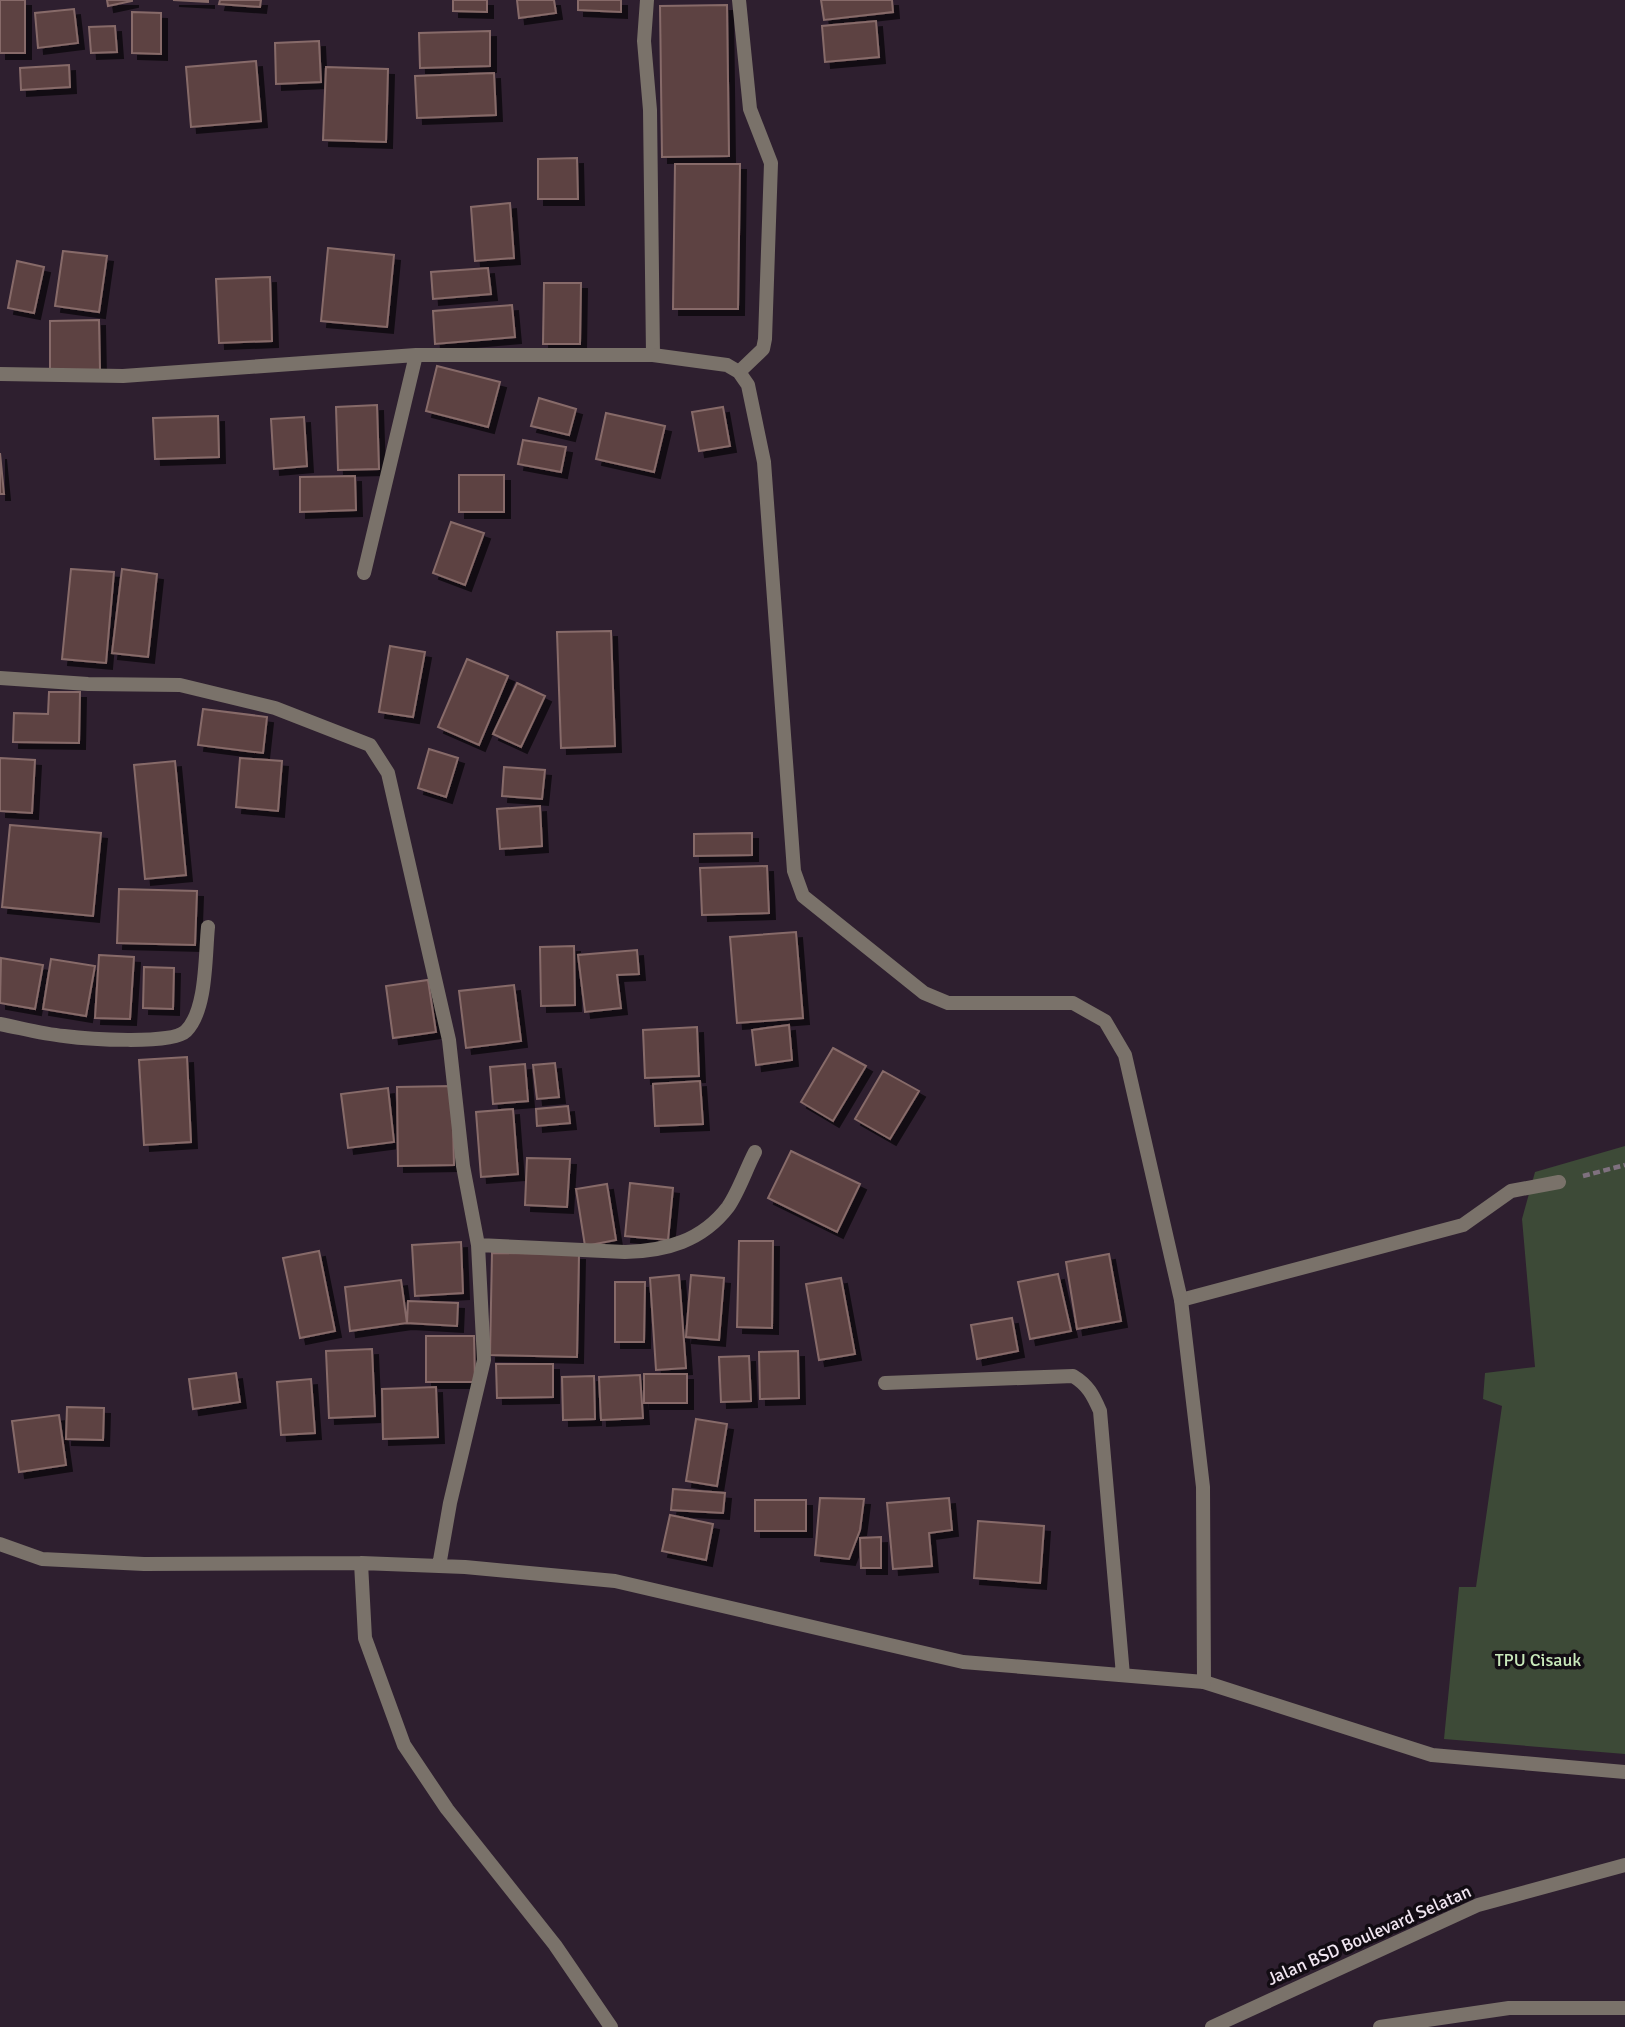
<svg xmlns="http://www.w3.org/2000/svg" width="1625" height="2027" viewBox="0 0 1625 2027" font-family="Signika,sans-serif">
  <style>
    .green { fill: #3d4a37 }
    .building { fill: #5d4342; stroke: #876b69; stroke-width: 2; filter: url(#shadow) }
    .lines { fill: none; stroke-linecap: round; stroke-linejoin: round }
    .path { stroke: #7f717f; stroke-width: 4.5; stroke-dasharray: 7 3.5; stroke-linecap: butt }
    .service { stroke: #7a726a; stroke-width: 14 }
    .minor { stroke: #7a726a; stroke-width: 14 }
    .tertiary { stroke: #7a726a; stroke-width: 14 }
    .labels { text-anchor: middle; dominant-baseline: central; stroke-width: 7; stroke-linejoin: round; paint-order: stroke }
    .park-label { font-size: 18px; fill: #c9e9bb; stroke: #120c13 }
    .street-label { font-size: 18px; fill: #f1e6f1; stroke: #120c13 }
  </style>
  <defs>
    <filter id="shadow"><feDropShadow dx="6" dy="6" stdDeviation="0" flood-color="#0009"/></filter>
  </defs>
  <rect width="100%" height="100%" fill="#2e1f2f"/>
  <!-- green -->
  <path class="green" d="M1625,1146V1754L1444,1739L1459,1587H1476L1502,1406L1483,1399L1485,1373L1535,1367L1522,1219L1535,1172Z"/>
  <!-- building -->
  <path class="building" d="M0,0H25V53H0Z
    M107,0H132V1L108,6Z
    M173,0H208V2Z
    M220,0H261L260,7L219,4Z
    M453,0H487V12L453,11Z
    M517,0H554L556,13L519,18Z
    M578,0H621V12L578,10Z
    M821,0H892L893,12L824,20Z
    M727,5L729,156L662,157L660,6Z
    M74,9L78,43L38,48L35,13Z
    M132,12L161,13V54L132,53Z
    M876,21L879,57L825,62L822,26Z
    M115,26L117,52L91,53L89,27Z
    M490,31V66L420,68L419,33Z
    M319,41L321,82L276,84L275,43Z
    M256,61L261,121L191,127L186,67Z
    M69,65L70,87L21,90L20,68Z
    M326,67L388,69L386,142L323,140Z
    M494,73L496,115L417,118L415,76Z
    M577,158L578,199H538V159Z
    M675,164H740L738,309H673Z
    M510,203L514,258L475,261L471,207Z
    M328,248L394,255L387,327L321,321Z
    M63,251L107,256L99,312L55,306Z
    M17,261L44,267L34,313L8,308Z
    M488,268L491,294L433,299L431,272Z
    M270,277L272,341L219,343L216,279Z
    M544,283H581L580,344H543Z
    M512,305L515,337L435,344L433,311Z
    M99,320L100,370L50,371V321Z
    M437,366L500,382L488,427L426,411Z
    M539,398L576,409L569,435L531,426Z
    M377,405L379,469L338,470L336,407Z
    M723,407L730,446L699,451L692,412Z
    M606,413L665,426L654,472L596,459Z
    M218,416L219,457L155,459L153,418Z
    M304,417L307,466L274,469L271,419Z
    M523,440L566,447L561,472L518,464Z
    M0,453L4,494H0Z
    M459,475H504V512H459Z
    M355,476L356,510L300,512V477Z
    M451,522L484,533L465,585L433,573Z
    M71,569L114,572L106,663L62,659Z
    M122,569L157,574L148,657L112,653Z
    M611,631L615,746L561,748L557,632Z
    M390,646L425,652L413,717L379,712Z
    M467,659L508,676L479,745L438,727Z
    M517,683L545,696L521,747L493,734Z
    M49,692H80L79,743L13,742L14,713L48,714Z
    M203,709L267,717L263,753L198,745Z
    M429,749L458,758L446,797L418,788Z
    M0,758L35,760L32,813L0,811Z
    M240,758L282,761L278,811L236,807Z
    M175,761L186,875L145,879L134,765Z
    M504,767L545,770L542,799L502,796Z
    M540,806L542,846L500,849L497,809Z
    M10,825L101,833L93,916L2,907Z
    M752,833V855L694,856V834Z
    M767,866L769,913L702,915L700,868Z
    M119,889L197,891L195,945L117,943Z
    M796,932L803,1018L737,1023L730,937Z
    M574,946L575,1005L541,1006L540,947Z
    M637,950L639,974L617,975L621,1008L585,1012L578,955Z
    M99,955L134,957L130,1019L95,1018Z
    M1,958L43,965L35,1009L0,1003Z
    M51,959L95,966L86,1016L43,1009Z
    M144,967L174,968L173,1009L143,1008Z
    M428,980L436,1032L393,1038L386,986Z
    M514,985L521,1041L466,1048L459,991Z
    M789,1025L792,1060L756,1065L752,1030Z
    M697,1027L699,1076L645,1078L643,1030Z
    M833,1048L866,1066L833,1121L801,1102Z
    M187,1057L191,1142L144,1145L139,1060Z
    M555,1063L559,1097L537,1099L533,1065Z
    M525,1064L528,1101L493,1104L490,1067Z
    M883,1071L919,1091L890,1139L855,1119Z
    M700,1081L703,1124L655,1126L653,1084Z
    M452,1086L454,1165L398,1166L397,1087Z
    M388,1088L394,1142L348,1148L341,1094Z
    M568,1106L570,1123L537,1126L536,1109Z
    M513,1109L518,1174L481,1177L476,1112Z
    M791,1151L860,1184L837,1232L768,1198Z
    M527,1158L570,1159L567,1207L525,1205Z
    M630,1183L673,1188L668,1240L625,1236Z
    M607,1184L616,1240L585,1246L576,1189Z
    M739,1241H773L772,1328L737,1327Z
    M461,1242L463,1293L415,1296L412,1245Z
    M319,1251L335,1331L300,1338L283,1258Z
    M492,1253L579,1254L577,1357L490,1355Z
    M1109,1254L1121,1321L1077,1329L1066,1262Z
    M1058,1274L1071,1331L1030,1339L1018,1282Z
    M679,1275L686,1368L656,1370L650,1278Z
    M691,1275L724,1278L719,1340L686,1337Z
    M841,1278L855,1354L819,1360L806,1284Z
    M401,1280L407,1323L350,1331L345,1287Z
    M615,1282H645L644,1342H615Z
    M408,1301L458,1303L457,1326L407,1323Z
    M1012,1318L1018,1351L977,1359L971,1325Z
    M426,1336H474L475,1382H426Z
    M372,1349L375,1416L329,1418L326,1351Z
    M798,1351L799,1398L760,1399L759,1352Z
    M749,1356L751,1401L721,1402L719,1357Z
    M496,1364H553V1397L497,1398Z
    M236,1373L240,1402L193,1409L189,1379Z
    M644,1374H687V1403H644Z
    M640,1375L643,1418L601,1420L599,1377Z
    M594,1376L595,1419L563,1420L562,1377Z
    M311,1379L315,1433L281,1435L277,1382Z
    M436,1387L438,1437L383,1439L382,1389Z
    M67,1407L104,1408L103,1440L66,1439Z
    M59,1415L66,1465L19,1472L12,1421Z
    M696,1419L727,1424L717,1486L686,1481Z
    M673,1489L725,1493L723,1513L671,1510Z
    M820,1498L864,1499L860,1530L849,1559L815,1555Z
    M949,1498L952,1530L929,1533L932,1566L893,1569L887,1503Z
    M755,1500H806V1531H755Z
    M670,1515L713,1524L706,1560L662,1551Z
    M978,1521L1044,1526L1040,1583L974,1578Z
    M881,1537V1568H861L860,1538Z"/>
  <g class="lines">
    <!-- path -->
    <path class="path" d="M1583,1176L1625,1165"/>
    <!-- service -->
    <path class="service" d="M647,0L644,41L650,110L653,355
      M1181,1300L1463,1225L1511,1191L1559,1182
      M1204,1682L1432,1755L1625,1772"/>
    <!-- minor -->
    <path class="minor" d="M739,372L763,349L765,339L771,163L750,109L739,0
      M0,374L123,376L416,355H653L727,365L739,372L748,385L764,462L794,871L803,896L924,993L948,1003H1073L1105,1021L1125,1055L1181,1300L1203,1487L1204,1682L963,1662L615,1581L465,1567L361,1563L144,1564L42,1559L0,1544
      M364,573L416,355
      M0,678L88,684L180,685L275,708L370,745L388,773L449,1040L463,1166L478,1245L484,1360L450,1503L439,1566
      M0,1024C21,1028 42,1034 64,1036C86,1039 172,1045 186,1031C207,1010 205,956 208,927
      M478,1245L625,1252C666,1251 702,1241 728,1207C739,1191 746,1169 755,1152
      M885,1383L1073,1376C1088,1385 1093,1395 1100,1411L1123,1675
      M361,1563L365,1638L404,1745L447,1809L555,1945L611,2027"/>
    <!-- tertiary -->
    <path class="tertiary" d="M1212,2027L1478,1905L1625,1865
      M1380,2027L1509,2008H1625"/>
  </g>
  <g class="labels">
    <!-- park labels -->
    <g class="park-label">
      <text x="1538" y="1660">TPU Cisauk</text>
    </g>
    <!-- street labels -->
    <g class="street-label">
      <text transform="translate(1369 1935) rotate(-24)">Jalan BSD Boulevard Selatan</text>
    </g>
  </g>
</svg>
